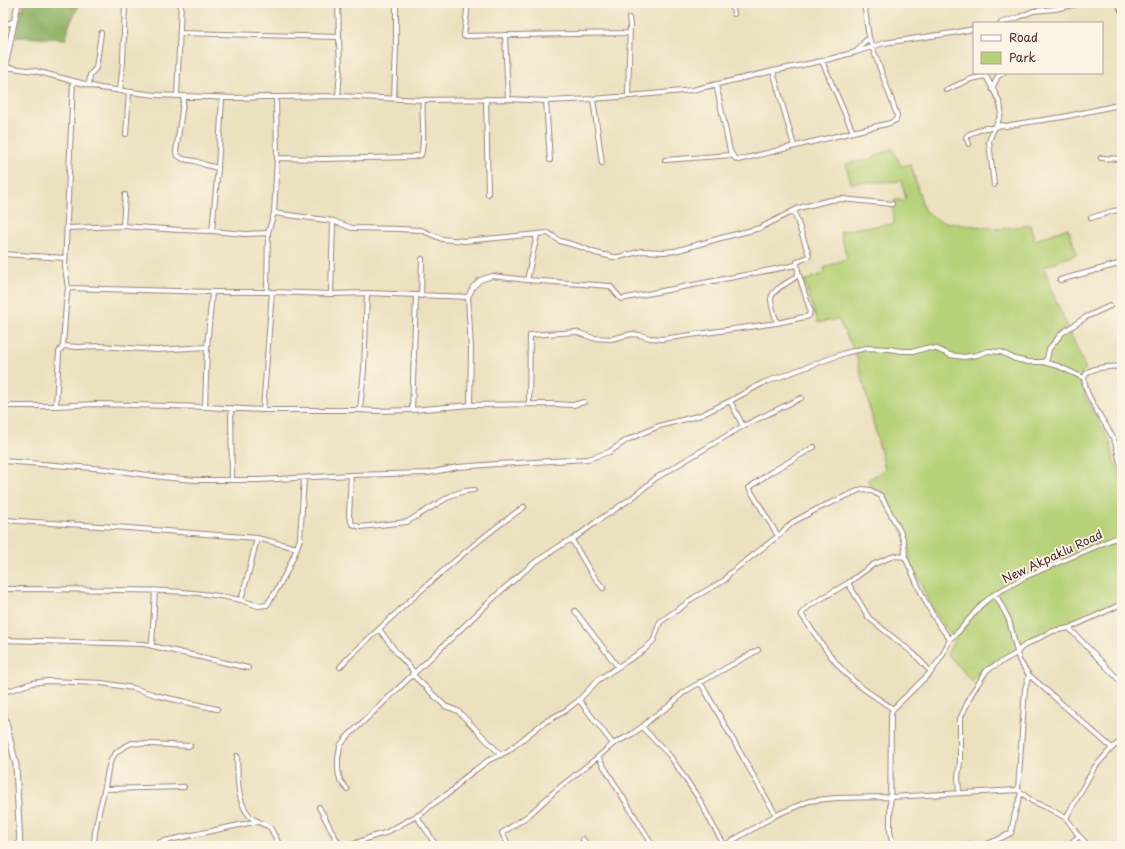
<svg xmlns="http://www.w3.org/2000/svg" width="1125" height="849" viewBox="0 0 1125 849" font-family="'Playpen Sans',sans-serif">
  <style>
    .green { fill: #b6d278; stroke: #807852 }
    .forest { fill: #90b468; stroke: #6d6a4a }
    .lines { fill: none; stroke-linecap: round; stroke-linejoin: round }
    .minor-casing { stroke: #9a8075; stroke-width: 6 }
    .tertiary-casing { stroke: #9a8075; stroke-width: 7 }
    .minor { stroke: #fff; stroke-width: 4 }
    .tertiary { stroke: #fff; stroke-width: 5 }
    .labels { text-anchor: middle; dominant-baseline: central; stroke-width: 3.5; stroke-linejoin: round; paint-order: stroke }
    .street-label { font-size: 12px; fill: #4a1f2b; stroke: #fcf5e5 }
  </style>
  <rect width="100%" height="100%" fill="#fcf5e5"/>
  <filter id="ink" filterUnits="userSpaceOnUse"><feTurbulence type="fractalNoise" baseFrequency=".025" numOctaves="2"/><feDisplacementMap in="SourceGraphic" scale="8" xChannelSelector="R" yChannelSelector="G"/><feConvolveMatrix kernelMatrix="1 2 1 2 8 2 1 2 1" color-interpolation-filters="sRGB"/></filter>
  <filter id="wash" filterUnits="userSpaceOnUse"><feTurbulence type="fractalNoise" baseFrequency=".012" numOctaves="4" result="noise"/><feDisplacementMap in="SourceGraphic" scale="16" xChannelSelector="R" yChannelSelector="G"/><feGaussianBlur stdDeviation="0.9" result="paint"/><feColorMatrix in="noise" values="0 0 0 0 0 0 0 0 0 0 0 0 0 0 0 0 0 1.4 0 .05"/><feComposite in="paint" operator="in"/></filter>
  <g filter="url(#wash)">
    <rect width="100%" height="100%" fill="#ebe1bf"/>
    <!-- green -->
    <path class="green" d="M892,148L901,166L911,165L924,210L941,222L999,229L1030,225L1035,240L1068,228L1077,254L1044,267L1051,289L1086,369L1082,372L1080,380L1086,399L1110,442L1114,461L1122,475V599L1074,622L1063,625L1024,644L1014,652L983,669L972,681L947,654L956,638L947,630L932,608L910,561L908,542L883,493L872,488L868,480L885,469L856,354L838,319L818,323L804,281L825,273L824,268L847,258L840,232L856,228L894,224L893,207L894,200H906L902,181L851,183L846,164L871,159Z"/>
    <!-- forest -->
    <path class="forest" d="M24,3H80L69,25L66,39L16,37Z"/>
  </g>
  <g filter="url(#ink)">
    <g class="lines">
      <!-- minor casing -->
      <g class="minor-casing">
        <path id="minor" d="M468,3L464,36L629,33
          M732,3L734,14
          M1118,3L1122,12
          M1001,23L1017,18L1033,11L1055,9L1082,3
          M3,26L14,21
          M180,33L339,37
          M505,36L508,99
          M856,52L864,42L869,38
          M822,61L853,132
          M5,67L35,71L100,88L155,95L236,98L265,97H276L338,96L423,100L508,99L546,101L593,99L641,95L692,90L773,71L822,61L856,52L884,43L952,33L974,29
          M773,71L794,146
          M985,73C989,85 1003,102 1001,113C998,124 991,132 989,142L994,185
          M716,84L730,151C732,155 734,158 738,160L890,123L896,120L897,115L869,38L864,3
          M89,85L90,75L96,68L101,33
          M992,89L998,76L1003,73
          M946,90L971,79L986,76
          M120,91L123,62L125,3
          M177,96L181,3
          M184,96L176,152L177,155L183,159L195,161L206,165L218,168
          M338,96L340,71L338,3
          M628,96L630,25L629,18
          M394,98L396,48V3
          M486,99L488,194
          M593,99L602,163
          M546,101L550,160
          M126,134L129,92
          M969,144L966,137L969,134L985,128H994L1001,125L1006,126L1022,123L1063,117L1114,106H1122
          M277,158L323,159L412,157L421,155C426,137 421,118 423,100
          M1101,158L1122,159
          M665,160L732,155
          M274,213L333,221L352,228L399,229L421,230L442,239L464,241L548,233L560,241L578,246L596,253L613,257H619L642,251L664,252L675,251L721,238L760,228L799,208L830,200L842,199L892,204
          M1091,218L1113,211L1122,210
          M123,226L125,195
          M67,228L123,226L179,230L212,231L245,234L268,233
          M212,231L218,168L222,98
          M3,254L65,258
          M527,280L537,235
          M1060,280L1122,263
          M68,288L212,292H272L263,410
          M267,292L268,233L274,213L277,158L276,97
          M272,292L331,294L367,293L468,297
          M331,294L333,221
          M421,296L422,259
          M777,323C775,316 771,306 771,299C772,287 797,280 798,274C799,270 796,266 797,262L808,257L809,255L794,211
          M63,346L78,347L100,346L156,350L207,347
          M1043,362L1047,359L1049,349L1062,333L1086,317L1110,306
          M1122,367C1114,366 1095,367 1088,372C1086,374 1085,376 1084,378C1085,384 1086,391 1089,396C1096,412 1107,425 1114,440C1119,450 1117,458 1122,467
          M730,401L743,426
          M529,404L530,335L576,332L593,338L611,339L632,334L640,335L650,338L662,339L777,323L809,316L810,310L798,272
          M470,405L471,349L468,297L473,287L480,280L492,276L527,280L610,286L621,299L796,265
          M3,406H56L96,404L205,407L263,410H360L377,411L412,410L470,405L553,404L573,405L584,402
          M56,406L59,352L63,346L66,304L68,288L65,267L73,81
          M205,407L207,347L212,292
          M231,408L232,480
          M360,410L364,370L367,293
          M412,410L416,296
          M3,461L106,469L161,477L195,480H259L351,475L428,473L458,467L497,464L588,459L609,452L627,440L659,426L701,415L730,401L763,383L845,353L866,348L889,349L902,351H916L926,348L937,349L950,355L964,357L977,355L988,351L1001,352L1015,359L1028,362H1043L1058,366L1084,378
          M351,475L349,516L352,524L360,527L407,522L452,495L465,491L474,490
          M3,520L115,527L257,538
          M778,536L749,488L768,474L814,447
          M572,540L590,571L603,588
          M848,583L869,618L914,654L931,672
          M3,589C41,589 78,589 116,590C158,590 200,591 241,600L249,571L257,538L297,548
          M993,595L998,599L1009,620L1019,660L1029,675L1025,689L1018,790
          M241,600L258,606L267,605C280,586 293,561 300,539L304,478
          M575,611L618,667
          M1069,628L1122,683
          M379,629L397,653L414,672
          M3,640L144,644L248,668
          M152,645L155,590
          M340,667L349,657C405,605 461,551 524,507
          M412,674L445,706L458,711L501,755
          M1029,675L1112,748
          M700,682C726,726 750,771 776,815
          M3,691L11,690L32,683L47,681L102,683L133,688L159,696L217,709
          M579,700L613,744
          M893,709C882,701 870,694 860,686C835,667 819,639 801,614L809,606L848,583L874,564L894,556L905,557C918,585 929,615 950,639
          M642,727L670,756L699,799L712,824L725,846
          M237,756C238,775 236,798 248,814C253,821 263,824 270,827L280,846
          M598,757L653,846
          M105,789L184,787
          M347,789L340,780L338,770V759L340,746L346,738L501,591L534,563L566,542L572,540L596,522L632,498L656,478L743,426L801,398
          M959,793L958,777L960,762V719L972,693L987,670L1017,653L1021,648L1027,644L1053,631L1069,628L1122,604
          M319,807L335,837L341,846
          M416,816L429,834L436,846
          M1066,818L1094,768L1112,748L1122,740
          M583,839L587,846
          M160,842L258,821
          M725,845L776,815L809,801L835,798L891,797L1018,790L1032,801L1048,808L1066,818L1079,836L1089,846
          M94,846C94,827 100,809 104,791C107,780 107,767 112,758C116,751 125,746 132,743L190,746
          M349,846L371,837L385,833L424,812L430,806L446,795L454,789L462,780L475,770L489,760L508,751L543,723L565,711L579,700L598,680L644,650L654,640L656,633L660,622L683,606L693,598L725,580L729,574L778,536L793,522L817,509L862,489L870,490L881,496L900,531L904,542L905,557
          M509,846L502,833L529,815L555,791L598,757L613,744L632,734L642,727L653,717L668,707L683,693L689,689L758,650
          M893,846L890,831L891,714L893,709L931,672L942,656L950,639L959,631L981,605L993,595L1025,577L1113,539L1122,536
          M954,846L968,844L982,846L997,840L1011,833L1015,813L1021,793
          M1067,846L1079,836"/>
      </g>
      <!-- tertiary casing -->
      <g class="tertiary-casing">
        <path id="tertiary" d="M3,97L5,67L18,3
          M3,710L16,765L20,846"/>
      </g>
      <!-- minor -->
      <use href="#minor" class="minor"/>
      <!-- tertiary -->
      <use href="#tertiary" class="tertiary"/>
    </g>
  </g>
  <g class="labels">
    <!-- street labels -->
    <g class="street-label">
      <text transform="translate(1052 556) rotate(-25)">New Akpaklu Road</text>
    </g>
  </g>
  <!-- margin -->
  <rect width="1125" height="849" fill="none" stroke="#fcf5e5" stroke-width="16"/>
  <!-- legend -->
  <rect x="973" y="22" width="130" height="52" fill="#fcf5e5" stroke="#b59f9b"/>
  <rect x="981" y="35" width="20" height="6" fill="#ffffff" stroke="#b59f9b"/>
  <text x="1009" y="42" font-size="12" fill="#4a1f2b">Road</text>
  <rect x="981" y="52" width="20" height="12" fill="#b6d278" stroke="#b59f9b"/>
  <text x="1009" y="62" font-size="12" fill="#4a1f2b">Park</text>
</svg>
